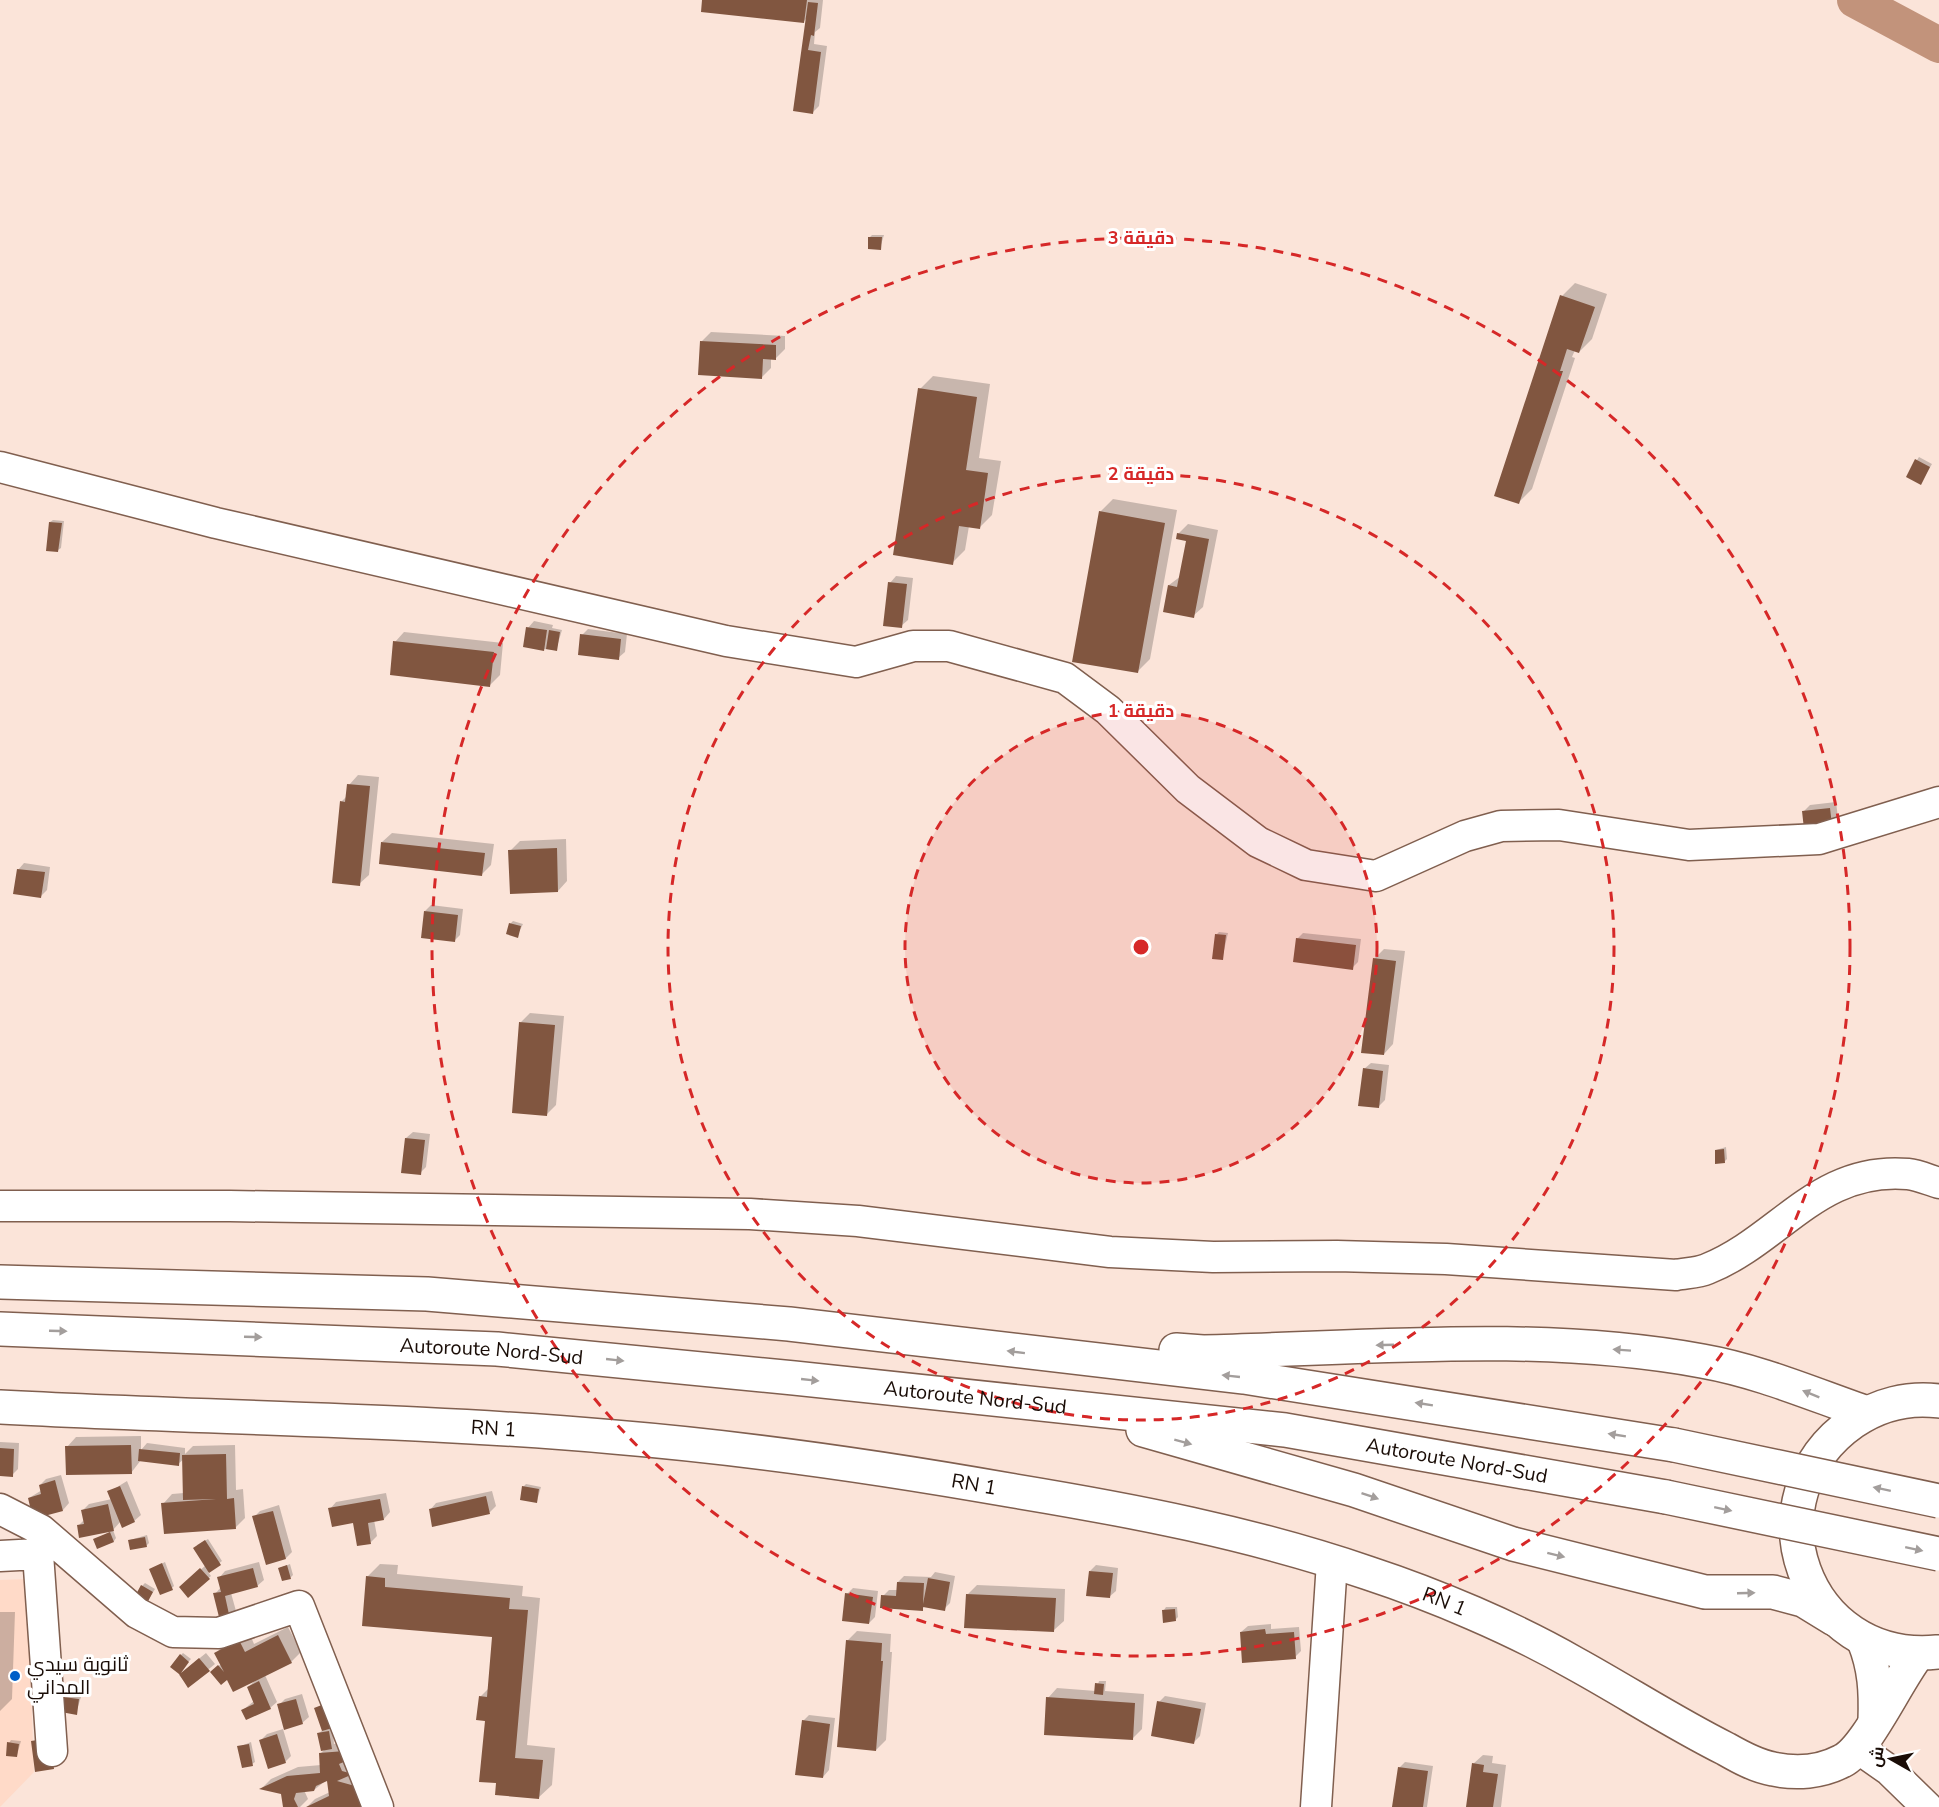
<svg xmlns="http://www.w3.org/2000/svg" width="1939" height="1807" viewBox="0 0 1939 1807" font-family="'Nunito Sans',Cairo,sans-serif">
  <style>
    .built { fill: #ffdac8 }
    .shadow { fill: #0003 }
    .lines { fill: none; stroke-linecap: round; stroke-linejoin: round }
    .river { stroke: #c2937b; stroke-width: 36 }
    .building { fill: #815640 }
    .minor-casing { stroke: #805f4f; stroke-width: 33 }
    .major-casing { stroke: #805f4f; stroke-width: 36 }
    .highway-casing { stroke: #805f4f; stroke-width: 36 }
    .minor { stroke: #fff; stroke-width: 30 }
    .major { stroke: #fff; stroke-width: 33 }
    .highway { stroke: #fff; stroke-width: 33 }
    .highway-bridge-casing { stroke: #805f4f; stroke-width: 36; stroke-linecap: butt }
    .highway-bridge { stroke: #fff; stroke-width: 33 }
    .oneway { fill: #a39e9c }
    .ring { fill: none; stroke: #d62828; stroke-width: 3; stroke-dasharray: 10 8 }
    .poi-dot { fill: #005fc8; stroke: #fff; stroke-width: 2 }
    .labels { text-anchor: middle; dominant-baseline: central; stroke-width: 6; stroke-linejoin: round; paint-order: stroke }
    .street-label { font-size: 20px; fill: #1a0d07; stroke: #fff }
    .poi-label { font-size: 20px; fill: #1a0d07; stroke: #fff; text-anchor: start }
    .centre { fill: #d62828; stroke: #fff; stroke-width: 3 }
    .ring-label { font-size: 18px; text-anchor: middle; font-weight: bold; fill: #d62828; stroke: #fff; stroke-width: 6; stroke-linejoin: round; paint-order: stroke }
  </style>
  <rect width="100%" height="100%" fill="#fbe4d9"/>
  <!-- built -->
  <path class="built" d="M27,1579L34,1772L0,1807V1580Z"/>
  <!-- shadow -->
  <path class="shadow" d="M703,0H823L820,28L815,32L814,44L827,46L819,106L813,112L795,110L807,18L803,22Z
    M872,235H884L880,248L870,237Z
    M1575,283L1607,294L1592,339L1579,352L1575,350L1572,357L1575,358L1532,489L1519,502L1562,296Z
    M711,332L785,336V349L775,359L771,358V368L761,378L701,342Z
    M933,376L990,384L979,458L1001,461L992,515L979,528L969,526L965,550L952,563L920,389Z
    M1919,457L1932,464L1921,483L1917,460Z
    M1113,499L1177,510L1150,659L1137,672L1100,512Z
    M53,520L64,521L61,548L58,550L50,522Z
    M1188,524L1218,530L1203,607L1193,616L1164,611L1169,585L1181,576L1188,540L1178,534Z
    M896,576L913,578L908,620L901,626L890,583Z
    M534,621L553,625L552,628L562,630L556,650L543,649L528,628Z
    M588,629L627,634L625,652L618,658L582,635Z
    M404,632L503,643L500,675L490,685L395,642Z
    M358,775L379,777L369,875L359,884L341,802L347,796L349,785Z
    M1836,802L1838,818L1831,824L1803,812L1810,805Z
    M392,833L494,844L491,865L482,874L382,842Z
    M566,839L567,881L558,891L510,851L520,841Z
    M24,863L50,867L47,890L41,896L18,870Z
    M431,905L463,909L460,935L454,941L425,911Z
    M513,921L523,924L517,936L510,924Z
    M1219,932L1228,933L1222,959L1217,934Z
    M1303,933L1361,939L1358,962L1352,968L1297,939Z
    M1384,949L1405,951L1393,1044L1384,1054L1375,958Z
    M530,1013L564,1016L556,1105L547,1114L521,1022Z
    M1371,1063L1389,1065L1385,1100L1379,1106L1364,1069Z
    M413,1132L430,1134L426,1167L420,1173L406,1138Z
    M1726,1147L1727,1159L1724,1162L1716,1150Z
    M141,1436V1450L147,1443L185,1448V1454L193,1446L235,1445L236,1490L243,1489L245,1518L235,1528L163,1504L172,1494L184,1493V1459L178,1464L141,1460L131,1473L67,1447L76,1437Z
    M0,1442L19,1443L18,1469L12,1475H0Z
    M61,1475L69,1503L63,1510L29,1498L42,1490L40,1485L46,1479Z
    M127,1481L141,1515L134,1521H121L113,1530L116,1538L114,1541L95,1540L111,1531L78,1526L85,1519L83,1510L89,1504L112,1499L109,1492Z
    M526,1484L541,1487L537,1501L523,1487Z
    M492,1491L496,1506L490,1512L430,1510L436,1503Z
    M386,1493L390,1512L384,1519L374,1520L377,1536L371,1542L354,1521L330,1509L336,1502Z
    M279,1505L292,1552L286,1558L267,1563L254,1517L260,1511Z
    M147,1535L149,1543L146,1546L130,1540Z
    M208,1539L222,1561L208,1572L211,1576L188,1596L181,1587L206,1565L197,1545Z
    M165,1562L174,1586L172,1588L151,1569Z
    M259,1562L264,1580L257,1586L231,1593L236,1611L229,1617L215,1594L221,1587L219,1578L225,1571Z
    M290,1564L293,1575L290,1578L280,1568Z
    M380,1564L398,1565L397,1574L523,1586L522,1596L540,1598L527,1745L555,1748L552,1785L538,1798L497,1782L480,1697L489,1688L494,1636L363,1625L367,1577Z
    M1096,1565L1118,1568L1116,1591L1109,1597L1090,1571Z
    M935,1572L955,1576L950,1603L944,1609L926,1605L922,1609L883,1596L889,1590H898V1582L904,1576L931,1577Z
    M145,1583L155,1589L147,1602L142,1586Z
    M977,1585L1065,1589L1064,1621L1054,1630L968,1594Z
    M853,1588L878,1591L875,1617L869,1623L847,1594Z
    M1166,1607H1177L1178,1617L1175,1620L1164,1610Z
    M0,1612H15L12,1699L0,1711Z
    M1271,1624V1629L1299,1627L1301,1651L1295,1657L1241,1632L1248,1626Z
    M288,1627L301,1652L291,1662L265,1675L277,1702L270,1708L243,1710L254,1701L248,1687L256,1680L228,1678L212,1672L221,1664L216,1653L226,1643L249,1632L254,1644Z
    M857,1631L891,1634L890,1652H892L886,1740L876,1750L847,1641Z
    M183,1653L191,1659L179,1672L181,1655Z
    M206,1653L215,1664L188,1686L179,1675Z
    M1099,1681H1106L1105,1691L1144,1694L1142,1729L1132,1739L1048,1698L1057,1688L1096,1691Z
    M302,1694L309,1717L302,1723L279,1705L285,1699Z
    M68,1695L81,1697L76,1713L65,1697Z
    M1165,1696L1206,1703L1200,1736L1194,1742L1159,1702Z
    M330,1701L334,1744L355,1742L372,1803L307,1807L315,1799L330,1792L329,1778L314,1790H304L308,1799L300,1807H284L283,1793L262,1788L271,1779L298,1767L321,1765L320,1754L326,1748L319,1733L323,1730L316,1708Z
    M809,1715L835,1718L829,1770L823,1777L803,1721Z
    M283,1729L291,1756L285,1762L261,1740L267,1734Z
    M11,1740L21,1741L17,1755L9,1743Z
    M251,1742L255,1762L252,1764L239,1747Z
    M1483,1755L1493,1756L1492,1763L1506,1765L1501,1807H1467L1473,1764Z
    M1405,1762L1433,1766L1427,1807H1394L1399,1768Z"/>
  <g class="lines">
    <!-- river -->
    <path class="river" d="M1855,0L1939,45"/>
  </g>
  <!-- building -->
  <path class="building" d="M702,0H807L804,23L701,12Z
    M808,2L818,3L814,36L811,35L808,50L821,52L813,114L793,111Z
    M868,237H882L881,250L868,249Z
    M1560,295L1595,307L1579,353L1567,349L1560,371H1563L1519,504L1494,496Z
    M700,341L776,345V360L763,359L762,379L698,375Z
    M918,388L977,397L966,470L988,473L980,529L959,526L953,565L893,555Z
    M1915,459L1930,467L1921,485L1906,477Z
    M1099,511L1165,523L1138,673L1072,662Z
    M49,522L62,523L58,552L46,551Z
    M1177,533L1209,539L1194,618L1163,612L1168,585L1177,587L1186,541L1176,539Z
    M888,582L907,584L902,628L883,626Z
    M526,627L547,630L544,651L523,647Z
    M549,630L560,632L557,651L546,649Z
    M580,634L621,639L619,660L578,655Z
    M393,641L494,652L490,687L390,675Z
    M347,784L370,786L360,886L332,883L340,801L345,802Z
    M1830,808L1832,825L1804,829L1802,811Z
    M381,842L485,853L482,876L379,864Z
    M557,848L558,892L510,894L508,850Z
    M17,869L45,872L41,898L13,894Z
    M424,911L458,915L455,942L421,938Z
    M509,923L521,926L518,938L506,934Z
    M1215,934L1226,935L1223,960L1212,959Z
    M1296,938L1356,945L1353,970L1293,962Z
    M1373,958L1396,961L1384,1055L1361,1053Z
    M519,1022L555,1025L547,1116L512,1113Z
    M1363,1068L1383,1071L1379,1108L1358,1106Z
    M405,1138L425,1140L421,1175L401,1173Z
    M1724,1149L1725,1163L1715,1164V1150Z
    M131,1445L132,1474L66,1475L65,1446Z
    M0,1448L14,1449L13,1477L0,1476Z
    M139,1449L180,1453L179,1466L138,1461Z
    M226,1454L227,1499L234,1498L236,1529L164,1534L161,1503L216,1499L183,1500L182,1455Z
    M55,1480L63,1511L33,1519L28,1498L41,1494L39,1485Z
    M120,1486L135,1522L122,1528L107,1491Z
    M522,1486L539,1489L537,1503L520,1500Z
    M486,1496L490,1514L432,1527L429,1509Z
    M380,1499L384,1520L368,1523L371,1544L357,1546L353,1523L332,1527L328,1508Z
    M108,1504L114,1531L79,1538L77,1525L84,1524L81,1510Z
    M273,1511L286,1559L266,1565L252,1516Z
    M110,1532L114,1542L97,1549L93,1539Z
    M145,1537L147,1547L130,1550L128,1540Z
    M205,1540L221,1565L209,1573L193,1548Z
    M162,1563L173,1590L160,1595L149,1569Z
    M287,1565L291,1579L282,1581L278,1568Z
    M200,1568L210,1579L188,1598L179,1587Z
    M253,1568L258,1587L225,1596L230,1619L220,1621L213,1593L221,1592L217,1577Z
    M1089,1571L1113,1573L1110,1598L1086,1596Z
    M366,1576L385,1578V1587L510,1598L509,1609L528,1610L515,1758L543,1760L539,1799L495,1795L496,1783L479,1782L485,1721L476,1720L479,1696L487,1697L492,1637L362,1626Z
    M928,1578L950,1582L945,1611L923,1607V1611L880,1608L881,1595L896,1596L897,1582L924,1583L923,1604Z
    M141,1585L153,1592L145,1607L133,1600Z
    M845,1593L873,1597L869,1624L842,1621Z
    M966,1594L1056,1598L1054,1632L964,1628Z
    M1175,1609L1176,1621L1163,1623L1162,1610Z
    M1265,1629L1266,1634L1294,1632L1296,1659L1242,1663L1240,1632Z
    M278,1635L292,1663L233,1692L227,1680L221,1685L210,1672L218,1665L224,1672L214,1653L239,1640L245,1652Z
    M846,1640L882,1643L881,1661H883L876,1751L837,1747Z
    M180,1654L189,1662L181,1673L199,1658L210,1671L188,1688L179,1674L170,1667Z
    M259,1681L271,1709L246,1720L241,1710L254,1704L247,1687Z
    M1095,1683L1104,1684L1103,1695L1094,1694Z
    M63,1697L79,1699L77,1715L61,1712Z
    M1046,1697L1135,1703L1133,1740L1044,1735Z
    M296,1699L303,1724L284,1730L277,1704Z
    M1157,1701L1201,1709L1194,1744L1151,1736Z
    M327,1703L336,1727L322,1731L314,1708Z
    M802,1720L830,1724L823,1778L795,1775Z
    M329,1731L332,1749L321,1751L317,1733Z
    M277,1734L286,1763L268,1769L259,1740Z
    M50,1738L54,1769L35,1772L31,1741Z
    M7,1742L19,1744L17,1757L6,1756Z
    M249,1744L253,1766L242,1768L237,1746Z
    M345,1751L346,1761L339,1764L342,1771L353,1774L337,1781L355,1786L354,1790L362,1792L363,1807H306L329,1796L327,1781L316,1786L314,1791L296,1793L294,1799L298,1807H283L281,1794L259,1789L287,1776L320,1773L319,1753Z
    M1472,1763L1484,1765L1483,1772L1498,1774L1493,1807H1466Z
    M1398,1767L1428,1771L1423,1807H1392Z"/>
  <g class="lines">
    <!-- minor casing -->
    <g class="minor-casing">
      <path id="minor" d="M0,467L216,523L726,641L856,662L913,646H949L1065,678L1108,710L1188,789L1258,842L1306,865L1376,876L1465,836L1501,826L1559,825L1689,845L1819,839L1939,802
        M0,1206H230L750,1214L858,1221L1110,1252L1213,1257L1337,1256L1446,1259L1676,1275C1686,1273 1698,1273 1707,1269C1780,1240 1818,1166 1908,1174C1918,1175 1929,1180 1939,1183
        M0,1509L41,1530L137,1613L173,1632L219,1633L299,1606L378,1807
        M0,1556L38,1554L52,1751
        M1859,1749L1889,1770L1927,1807
        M1316,1807L1332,1562"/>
    </g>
    <!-- major casing -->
    <g class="major-casing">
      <g id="major">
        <path id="s1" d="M0,1407C204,1418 410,1419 614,1437C747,1448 878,1467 1009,1490C1131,1510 1251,1533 1368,1573C1435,1595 1513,1628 1574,1663C1625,1691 1674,1723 1726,1749C1740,1757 1756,1766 1773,1769C1796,1774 1821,1772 1842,1761C1867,1749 1897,1680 1918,1654"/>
        <path d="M1864,1641C1875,1668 1876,1692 1875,1721"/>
        <path d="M1937,1652C1804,1665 1744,1498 1853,1422C1878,1405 1908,1397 1939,1401"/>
      </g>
    </g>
    <!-- highway casing -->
    <g class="highway-casing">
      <g id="highway">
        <path d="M0,1282L427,1294L789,1324L1244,1377L1674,1445"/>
        <path id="s2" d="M0,1329L497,1349L794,1378L1285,1430L1666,1497"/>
        <path d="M1176,1350L1203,1352C1369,1348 1537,1331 1702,1361C1759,1371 1812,1394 1867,1413"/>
        <path d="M1143,1430L1354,1490L1513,1544L1705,1592H1773L1803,1600L1834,1619"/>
      </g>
    </g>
    <!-- minor -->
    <use href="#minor" class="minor"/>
    <!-- major -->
    <use href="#major" class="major"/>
    <!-- highway -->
    <use href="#highway" class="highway"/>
    <!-- highway-bridge casing -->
    <g class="highway-bridge-casing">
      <path id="highway-bridge" d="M1674,1445L1939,1501
        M1666,1497L1939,1554"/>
    </g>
    <!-- highway-bridge -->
    <use href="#highway-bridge" class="highway-bridge"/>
  </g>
  <!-- one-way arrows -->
  <defs><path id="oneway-solid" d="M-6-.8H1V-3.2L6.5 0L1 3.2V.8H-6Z" transform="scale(1.5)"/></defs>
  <g class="oneway">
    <use href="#oneway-solid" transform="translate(58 1331) rotate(2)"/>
    <use href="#oneway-solid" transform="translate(253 1337) rotate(2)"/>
    <use href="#oneway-solid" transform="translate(1385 1345) rotate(178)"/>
    <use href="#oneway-solid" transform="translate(1622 1350) rotate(-176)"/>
    <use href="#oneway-solid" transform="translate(1016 1352) rotate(-173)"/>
    <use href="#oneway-solid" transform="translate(615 1360) rotate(6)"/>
    <use href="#oneway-solid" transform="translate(1231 1376) rotate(-174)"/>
    <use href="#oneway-solid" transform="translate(810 1380) rotate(6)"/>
    <use href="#oneway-solid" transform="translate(1811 1394) rotate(-158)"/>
    <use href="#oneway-solid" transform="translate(1424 1404) rotate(-171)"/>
    <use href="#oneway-solid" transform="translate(1617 1435) rotate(-171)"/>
    <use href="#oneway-solid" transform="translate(1183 1442) rotate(15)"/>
    <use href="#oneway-solid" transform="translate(1882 1489) rotate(-168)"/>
    <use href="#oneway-solid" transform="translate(1370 1496) rotate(19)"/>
    <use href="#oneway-solid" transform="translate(1723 1509) rotate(12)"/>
    <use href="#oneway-solid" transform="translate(1914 1549) rotate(12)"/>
    <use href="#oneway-solid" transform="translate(1556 1555) rotate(14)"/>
    <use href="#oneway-solid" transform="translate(1746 1593) rotate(-2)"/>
  </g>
  <!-- distance rings -->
  <circle cx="1141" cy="947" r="236" fill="#d62828" fill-opacity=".12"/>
  <g class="ring">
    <circle cx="1141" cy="947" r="236"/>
    <circle cx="1141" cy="947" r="473"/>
    <circle cx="1141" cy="947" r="709"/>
  </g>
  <!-- markers -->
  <circle class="poi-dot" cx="15" cy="1676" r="6"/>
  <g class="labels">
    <!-- street labels -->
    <g class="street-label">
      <text stroke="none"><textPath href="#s2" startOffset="492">Autoroute Nord-Sud</textPath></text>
      <text stroke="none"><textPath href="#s2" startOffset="978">Autoroute Nord-Sud</textPath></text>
      <text stroke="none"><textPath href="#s1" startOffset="494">RN 1</textPath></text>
      <text stroke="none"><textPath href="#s2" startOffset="1464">Autoroute Nord-Sud</textPath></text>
      <text stroke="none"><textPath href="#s1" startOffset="978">RN 1</textPath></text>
      <text stroke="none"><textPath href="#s1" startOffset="1464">RN 1</textPath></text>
    </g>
    <!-- poi labels -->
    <g class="poi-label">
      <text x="27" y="1664">ثانوية سيدي<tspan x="27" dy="23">المداني</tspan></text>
    </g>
  </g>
  <circle cx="1141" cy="947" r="9" class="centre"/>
  <g class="ring-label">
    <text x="1141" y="244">3 دقيقة</text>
    <text x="1141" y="480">2 دقيقة</text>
    <text x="1141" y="717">1 دقيقة</text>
  </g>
  <!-- north arrow -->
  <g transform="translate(1891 1759) rotate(279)" stroke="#ffffff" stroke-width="4.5" paint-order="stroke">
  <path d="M0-4.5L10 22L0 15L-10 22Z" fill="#1a0d07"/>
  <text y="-9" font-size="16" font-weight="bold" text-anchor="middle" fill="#1a0d07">ش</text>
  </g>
</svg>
